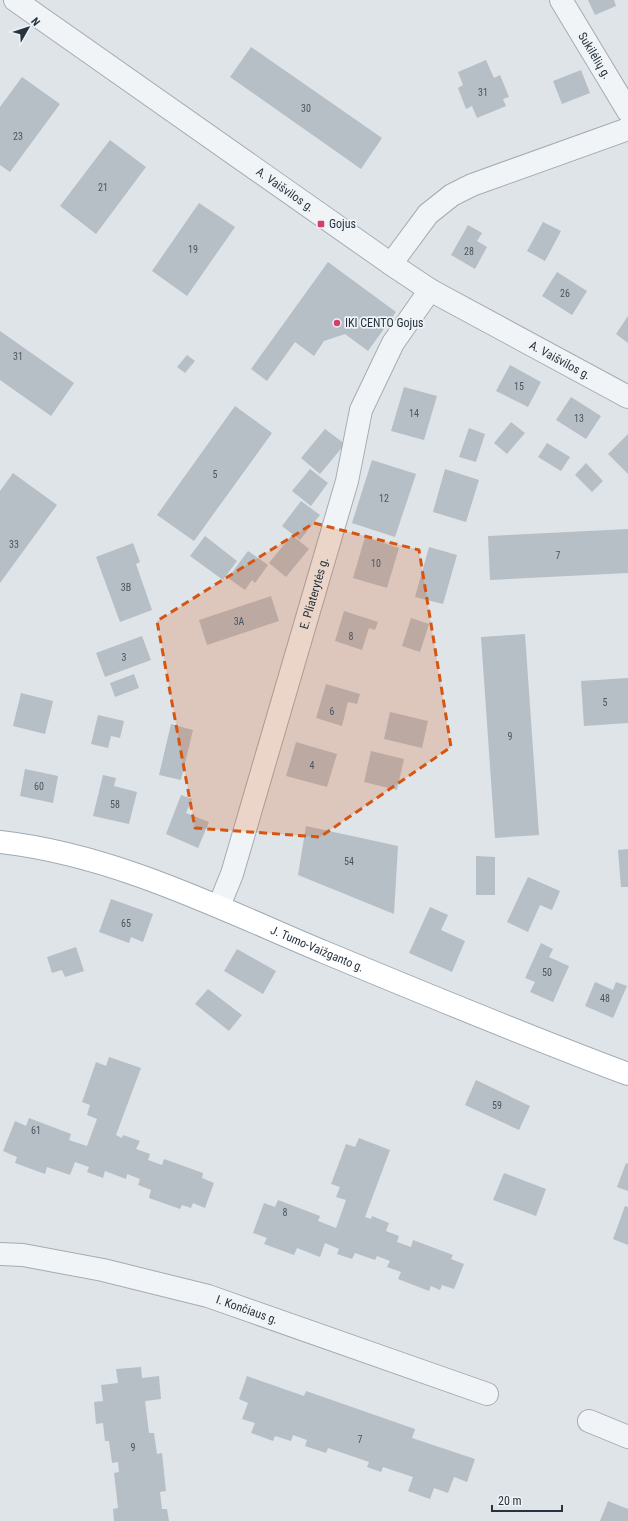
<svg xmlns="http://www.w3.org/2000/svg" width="628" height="1521" viewBox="0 0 628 1521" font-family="'Roboto Condensed',sans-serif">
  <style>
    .building { fill: #b6bec6 }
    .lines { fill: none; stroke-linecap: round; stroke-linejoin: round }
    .minor-casing { stroke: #a4acb3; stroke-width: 24 }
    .major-casing { stroke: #9daab5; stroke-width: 24 }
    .minor { stroke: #f1f4f7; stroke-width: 22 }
    .major { stroke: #fff; stroke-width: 22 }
    .marked { fill: #d55511; fill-opacity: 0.2; stroke: #d55511; stroke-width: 3; stroke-dasharray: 8 5; stroke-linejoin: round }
    .poi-dot { fill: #d33e6b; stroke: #eef3f6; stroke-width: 1.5 }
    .labels { text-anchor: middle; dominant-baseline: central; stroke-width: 3.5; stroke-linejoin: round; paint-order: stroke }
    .number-label { font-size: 10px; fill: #4b5662 }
    .street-label { font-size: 12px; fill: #273440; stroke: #eef3f6 }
    .poi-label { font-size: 12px; fill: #273440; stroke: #eef3f6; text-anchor: start }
  </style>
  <rect width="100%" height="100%" fill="#dfe4e9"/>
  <!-- building -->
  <path class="building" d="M588,0H614L616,6L595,15Z
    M251,47L382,138L361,169L230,77Z
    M486,60L494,78L500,75L509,97L503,99L506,106L477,118L472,106L466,109L458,88L463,85L458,72Z
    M581,70L590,93L562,104L553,81Z
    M22,77L60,104L10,172L0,165V107Z
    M110,140L146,167L96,234L60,206Z
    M199,203L235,227L187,296L152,271Z
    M543,222L561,231L545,261L527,251Z
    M468,225L482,233L477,241L487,247L475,269L451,255Z
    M328,262L396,312L368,351L345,334L324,341L314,356L295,342L267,381L251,369Z
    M557,272L587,291L572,315L542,296Z
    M628,316V343L616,334Z
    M0,331L74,383L51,416L0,380Z
    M187,355L195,361L185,373L177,367Z
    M510,365L541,382L528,407L496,391Z
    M404,387L437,396L424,440L391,431Z
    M571,397L601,416L586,439L556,420Z
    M235,406L272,433L194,541L157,515Z
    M511,422L525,433L507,454L494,443Z
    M469,428L485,434L476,462L459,457Z
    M325,429L345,444L320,474L301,458Z
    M628,434V474L608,454Z
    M547,443L570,457L561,471L538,457Z
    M372,460L416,474L395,537L352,523Z
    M586,463L603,481L592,492L575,475Z
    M310,469L328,483L311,506L292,491Z
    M445,469L479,480L466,522L433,512Z
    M13,473L57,505L0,583V491Z
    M301,501L320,515L300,540L282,526Z
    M628,529V573L490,580L488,536Z
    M292,535L309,549L286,577L269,563Z
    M205,536L237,561L223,580L190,556Z
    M365,537L399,548L387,588L353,578Z
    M133,543L140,562L136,564L152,610L120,622L96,557Z
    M429,547L457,555L443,604L415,597Z
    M248,551L268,565L255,583L252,580L245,590L228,578Z
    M271,596L279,621L207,645L199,620Z
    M344,611L378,622L375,630L369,628L362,650L335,641Z
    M411,618L429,624L420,652L402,646Z
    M525,634L539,835L495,838L481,637Z
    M142,636L151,660L105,677L96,653Z
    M134,674L139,688L115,697L110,683Z
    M628,678V723L584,726L581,681Z
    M326,684L360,694L357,704L348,702L342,726L316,718Z
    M21,693L53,701L45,734L13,726Z
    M390,712L428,721L422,748L384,739Z
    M98,715L124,721L120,738L111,736L108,748L91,744Z
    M171,724L193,730L181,780L159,775Z
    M296,742L337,754L327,787L286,776Z
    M371,751L404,759L397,790L364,782Z
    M25,769L58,776L53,803L20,796Z
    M103,775L116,778L114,786L137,792L129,824L93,816Z
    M181,795L192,799L186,813L209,822L198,848L166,834Z
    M306,826L398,846L394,914L298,875Z
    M628,849V887H621L618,850Z
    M476,856L495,857V895H476Z
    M528,877L560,891L552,910L540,905L528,932L507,922Z
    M111,899L153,914L143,942L131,937L129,943L99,932Z
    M430,907L448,915L441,930L465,941L452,972L409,953Z
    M541,943L553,949L549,957L569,966L553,1002L530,992L535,982L525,978Z
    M76,947L84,971L65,977L62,970L52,973L47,957Z
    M237,949L276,971L263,994L224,971Z
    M595,982L613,990L616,982L627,986L613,1018L585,1006Z
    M208,989L242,1015L229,1031L195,1004Z
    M109,1057L141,1068L116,1135L122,1138L123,1135L140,1141L136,1149L150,1154L148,1160L162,1165L164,1159L203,1173L202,1178L214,1183L205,1208L193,1203L191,1208L182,1205L180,1209L149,1198L151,1190L138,1185L140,1179L127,1174L126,1179L105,1171L103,1178L87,1172L89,1167L75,1162L70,1175L47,1167L45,1174L15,1163L17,1157L3,1151L15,1121L26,1126L29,1118L71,1134L69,1140L87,1146L97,1119L87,1115L90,1105L82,1102L96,1062L106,1066Z
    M476,1080L530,1106L519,1130L465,1105Z
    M359,1138L390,1150L365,1217L371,1219L372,1216L389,1223L386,1231L399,1236L397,1242L411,1247L413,1240L453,1255L451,1259L464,1264L454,1289L442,1285L440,1290L431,1286L429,1291L398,1279L401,1272L387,1267L390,1261L377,1256L375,1260L355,1253L352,1259L337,1254L339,1249L325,1243L320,1257L297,1248L294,1255L264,1244L267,1238L253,1233L264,1203L275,1207L278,1200L320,1216L318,1221L336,1228L346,1200L336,1197L340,1187L331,1184L346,1144L355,1147Z
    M626,1163L628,1164V1191L617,1187Z
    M504,1173L546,1189L536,1216L493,1200Z
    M625,1206L628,1207V1245L613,1239Z
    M141,1367L142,1378L159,1376L161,1399L145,1401L149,1433H154L157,1454L162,1453L166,1491L160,1492L162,1509H167L169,1521H114L113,1509L118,1508L114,1473L119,1472L118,1462L112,1463L109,1441H105L103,1423L96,1424L94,1402L103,1401L101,1385L118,1383L116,1369Z
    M247,1376L304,1396L306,1391L415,1429L412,1438L475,1459L467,1482L454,1477L448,1493L434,1488L430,1499L408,1491L413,1477L383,1467L381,1472L367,1467L369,1462L328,1448L326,1453L305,1446L307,1440L293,1435L291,1441L275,1436L273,1441L251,1433L255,1423L242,1419L248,1403L239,1399Z
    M608,1501L628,1509V1521H600Z"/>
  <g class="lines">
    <!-- minor casing -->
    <g class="minor-casing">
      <g id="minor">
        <path id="s1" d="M15,0L391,264L430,290L628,397"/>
        <path id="s2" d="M561,0L628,111"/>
        <path d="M391,264L428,214L452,195L472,185L628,129"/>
        <path id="s3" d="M219,906L232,874L347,481L361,410L393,343L430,290"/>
        <path id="s4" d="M0,1254L23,1255L103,1270L208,1296L487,1394"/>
        <path d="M589,1421L628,1437"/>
      </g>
    </g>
    <!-- major casing -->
    <g class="major-casing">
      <g id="major">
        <path id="s5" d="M0,842C115,855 219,908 324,952C425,994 526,1036 628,1074"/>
      </g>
    </g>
    <!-- minor -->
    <use href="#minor" class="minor"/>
    <!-- major -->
    <use href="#major" class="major"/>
  </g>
  <!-- marked area -->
  <path class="marked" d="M314,523L419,550L451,747L320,837L195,828L157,621Z"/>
  <!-- markers -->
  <g class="poi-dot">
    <rect x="317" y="220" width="8" height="8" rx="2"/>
    <circle cx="337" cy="323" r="4"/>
  </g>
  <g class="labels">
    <!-- number labels -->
    <g class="number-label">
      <text x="483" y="92">31</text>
      <text x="306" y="108">30</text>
      <text x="18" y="136">23</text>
      <text x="103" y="187">21</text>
      <text x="193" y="249">19</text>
      <text x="469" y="251">28</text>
      <text x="565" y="293">26</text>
      <text x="18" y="356">31</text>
      <text x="519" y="386">15</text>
      <text x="414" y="413">14</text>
      <text x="579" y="418">13</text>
      <text x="215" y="474">5</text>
      <text x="384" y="498">12</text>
      <text x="14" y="544">33</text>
      <text x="558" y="555">7</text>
      <text x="376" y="563">10</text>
      <text x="126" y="587">3B</text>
      <text x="239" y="621">3A</text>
      <text x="351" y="636">8</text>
      <text x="124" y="657">3</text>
      <text x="605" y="702">5</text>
      <text x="332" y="711">6</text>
      <text x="510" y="736">9</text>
      <text x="312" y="765">4</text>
      <text x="39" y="786">60</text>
      <text x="115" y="804">58</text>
      <text x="349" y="861">54</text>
      <text x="126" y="923">65</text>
      <text x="547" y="972">50</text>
      <text x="605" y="998">48</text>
      <text x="497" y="1105">59</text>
      <text x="36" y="1130">61</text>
      <text x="285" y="1212">8</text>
      <text x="360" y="1439">7</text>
      <text x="133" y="1447">9</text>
    </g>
    <!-- street labels -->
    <g class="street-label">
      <text stroke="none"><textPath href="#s2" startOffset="65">Sukilėlių g.</textPath></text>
      <text stroke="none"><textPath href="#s1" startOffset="330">A. Vaišvilos g.</textPath></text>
      <text stroke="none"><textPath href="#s1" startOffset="654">A. Vaišvilos g.</textPath></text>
      <text stroke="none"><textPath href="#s3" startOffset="327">E. Pliaterytės g.</textPath></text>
      <text stroke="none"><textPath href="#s5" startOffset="336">J. Tumo-Vaižganto g.</textPath></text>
      <text stroke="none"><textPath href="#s4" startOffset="254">I. Končiaus g.</textPath></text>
    </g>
    <!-- poi labels -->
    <g class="poi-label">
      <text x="329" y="224">Gojus</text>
      <text x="345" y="323">IKI CENTO Gojus</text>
    </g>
  </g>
  <!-- north arrow -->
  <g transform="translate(28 28) rotate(51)" stroke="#eef3f6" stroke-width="3" paint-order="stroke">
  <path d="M0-3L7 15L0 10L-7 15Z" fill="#273440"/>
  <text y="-6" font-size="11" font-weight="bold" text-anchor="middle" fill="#273440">N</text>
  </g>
  <!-- scale -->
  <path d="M492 1505v6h70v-6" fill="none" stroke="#273440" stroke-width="2"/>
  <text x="498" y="1505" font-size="12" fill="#273440" stroke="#eef3f6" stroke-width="3" paint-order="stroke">20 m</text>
</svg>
